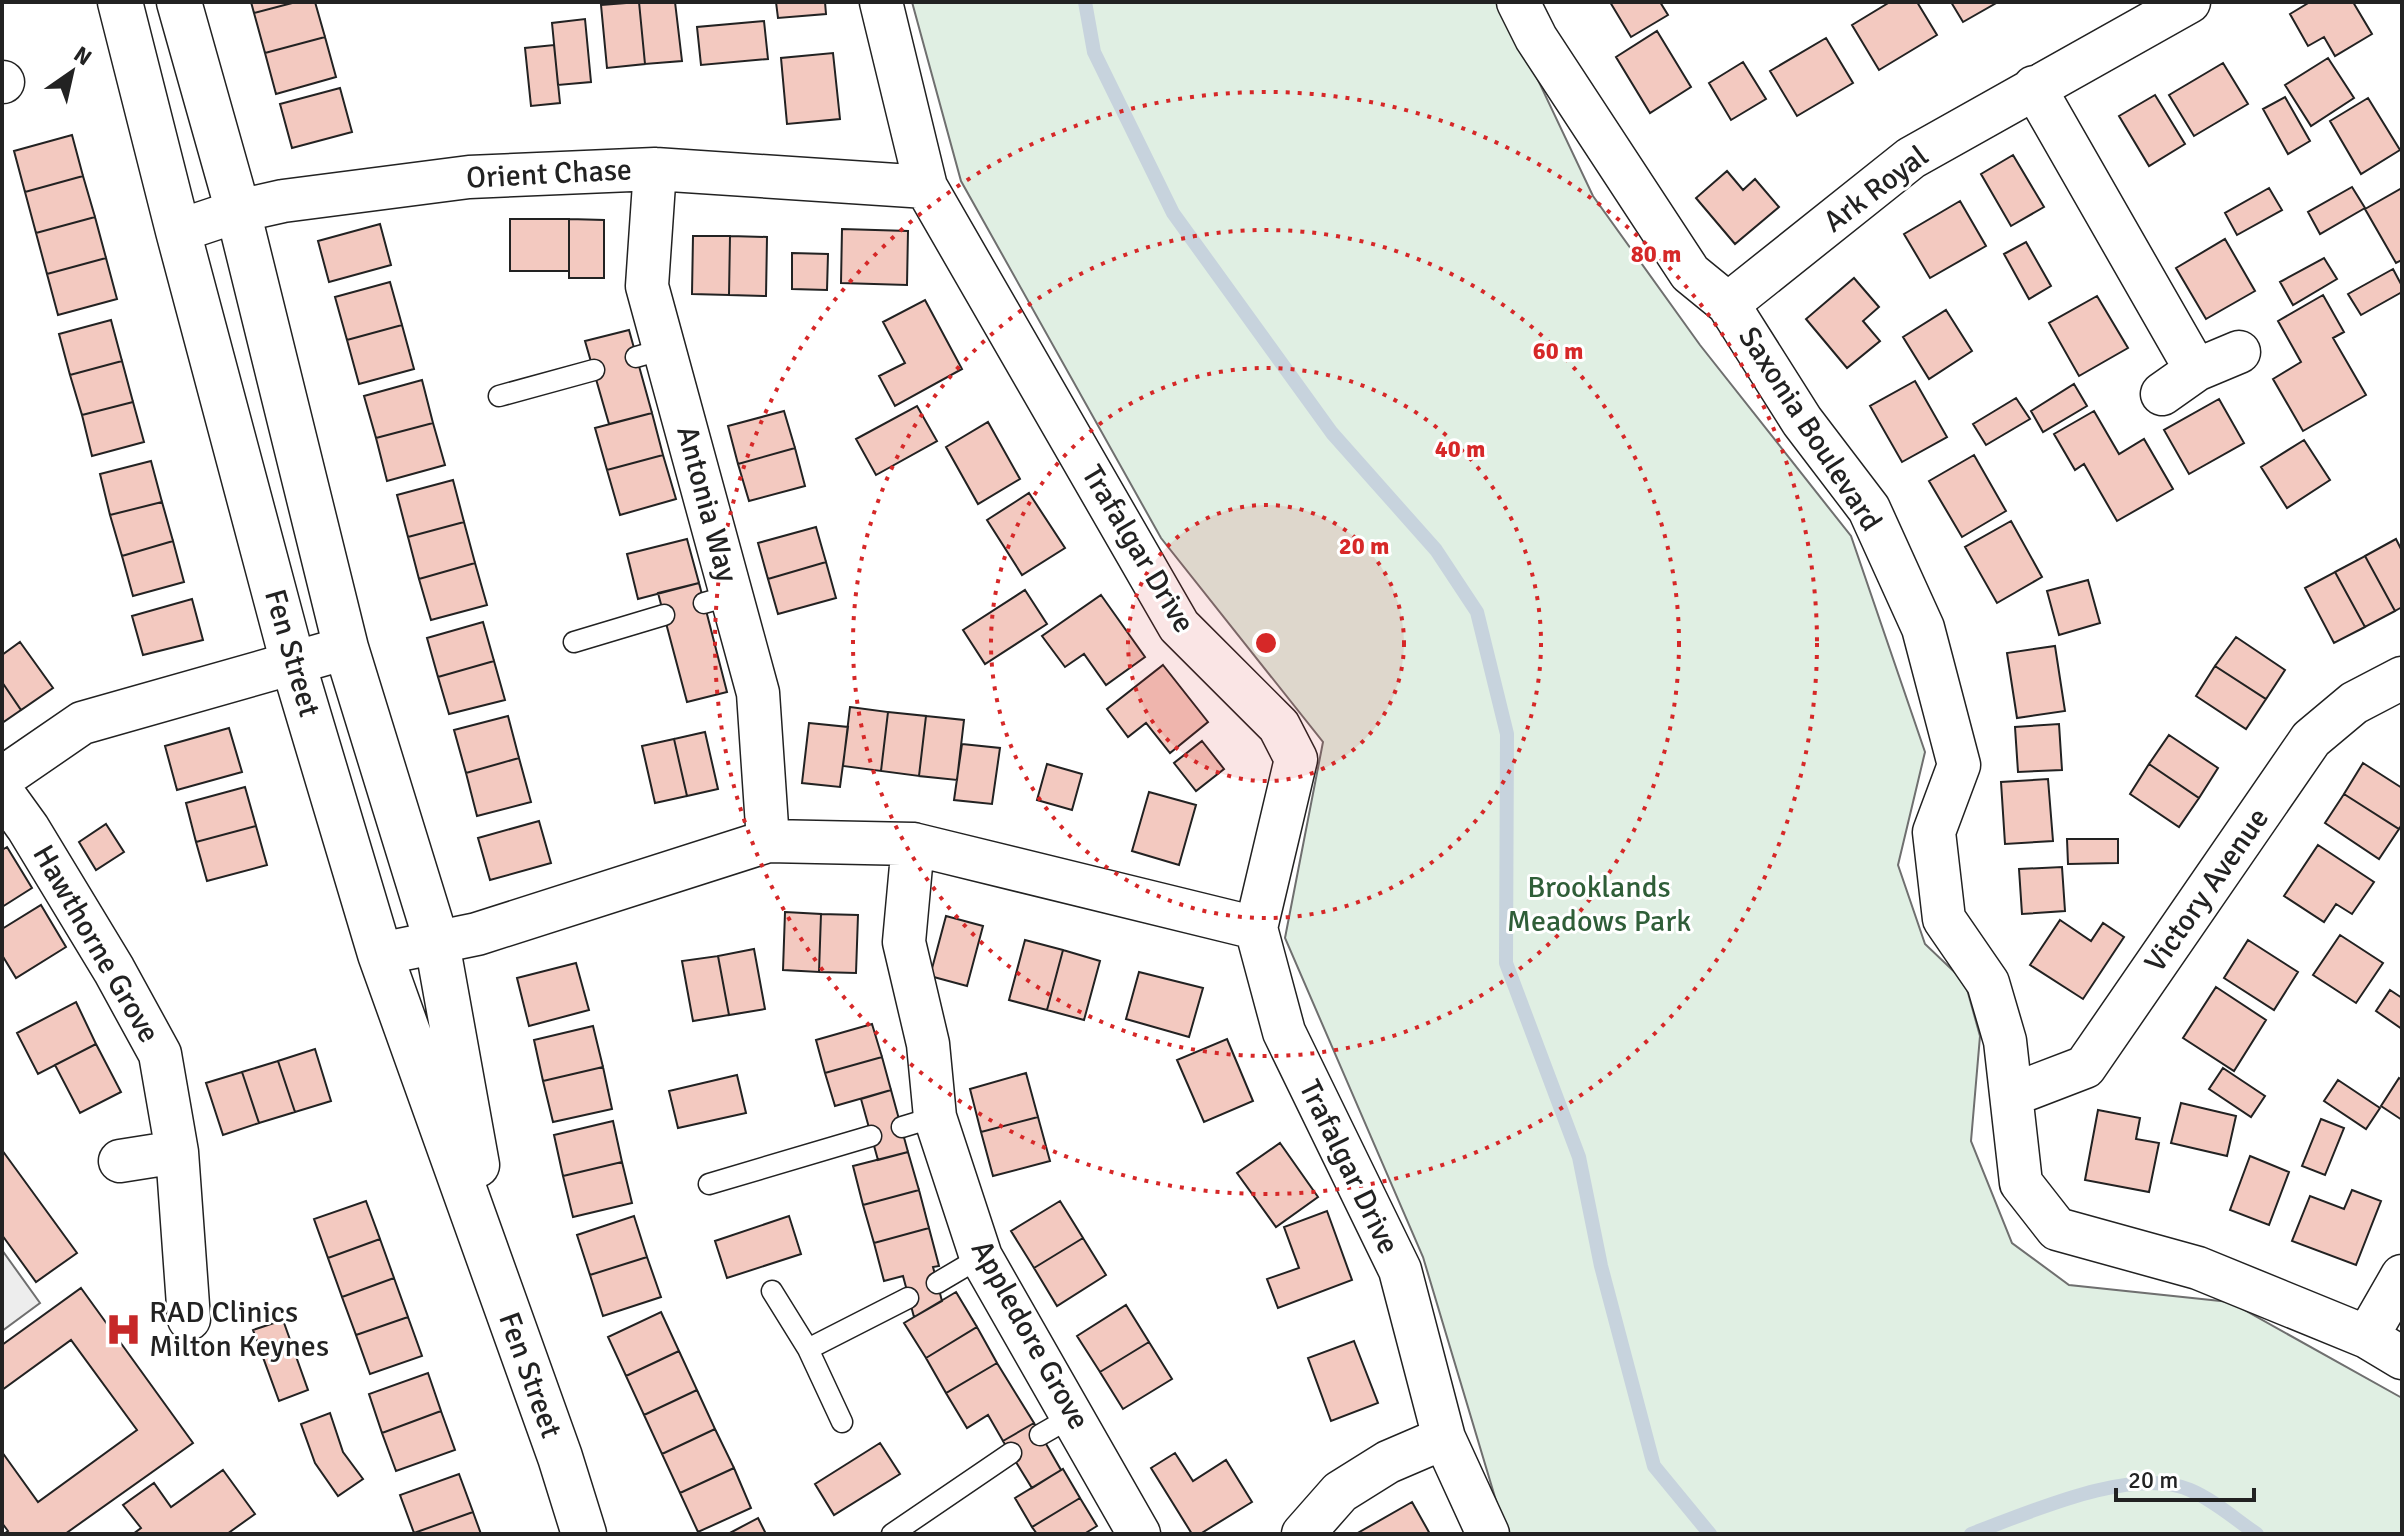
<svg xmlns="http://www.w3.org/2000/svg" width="2404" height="1536" font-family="Signika,sans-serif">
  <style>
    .green { fill: #e0efe3; stroke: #6f6f6f; stroke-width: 2 }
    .parking { fill: #ededed; stroke: #6f6f6f; stroke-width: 2 }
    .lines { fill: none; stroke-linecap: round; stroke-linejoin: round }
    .stream { stroke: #c7d3dd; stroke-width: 14 }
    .building { fill: #f3c9c0; stroke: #222; stroke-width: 2 }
    .lane-casing { stroke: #222; stroke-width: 23 }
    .street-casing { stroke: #222; stroke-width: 45 }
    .secondary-casing { stroke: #222; stroke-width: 47 }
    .lane { stroke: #fff; stroke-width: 20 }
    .street { stroke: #fff; stroke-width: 42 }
    .secondary { stroke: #fff; stroke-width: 44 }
    .ring { fill: none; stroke: #d62828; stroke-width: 4; stroke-dasharray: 4 8 }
    .labels { text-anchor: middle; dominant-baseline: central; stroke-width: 6; stroke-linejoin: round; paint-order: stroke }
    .street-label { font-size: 30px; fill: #222; stroke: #fff }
    .park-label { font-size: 30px; fill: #2f5e38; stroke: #fff }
    .poi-label { font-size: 30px; fill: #222; stroke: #fff; text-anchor: start }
    .centre { fill: #d62828; stroke: #fff; stroke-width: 4 }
    .ring-label { font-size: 24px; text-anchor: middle; font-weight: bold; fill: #d62828; stroke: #fff; stroke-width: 6; stroke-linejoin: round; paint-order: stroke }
  </style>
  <rect width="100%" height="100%" fill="#fff"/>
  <!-- green -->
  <path class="green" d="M912,2H1501L1593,196L1700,345L1851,536L1925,752L1898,865L1925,944L1965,982L1980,1036L1971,1141L2012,1243L2069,1285L2230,1302L2402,1398V1534H1506L1423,1257L1285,938L1323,742L1161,538L961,181Z"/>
  <!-- parking -->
  <path class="parking" d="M2,1250L40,1303L2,1331Z"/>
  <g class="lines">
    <!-- stream -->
    <path class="stream" d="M1085,2L1094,52L1173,213L1332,433L1436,550L1477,612L1507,734L1506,963L1579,1157L1601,1266L1654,1466L1710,1534
      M1971,1534C2028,1513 2133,1465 2190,1490C2214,1500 2236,1520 2257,1534"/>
  </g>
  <!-- building -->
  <path class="building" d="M251,2H296L254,13Z
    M296,2H315L325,37L265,53L254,13Z
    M639,2H675L682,61L645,64Z
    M639,2L645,64L607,68L601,5Z
    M776,2H825L826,14L778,18Z
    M1610,2H1660L1668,15L1631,37Z
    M1890,2H1917L1937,35L1879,70L1852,25Z
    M1951,2H1998L1963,22Z
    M2310,2H2353L2372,34L2335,56L2324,37L2308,46L2290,14Z
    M585,19L591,82L558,85L552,23Z
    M764,21L768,59L701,65L697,27Z
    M1657,31L1691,87L1650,113L1616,57Z
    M325,37L336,77L276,94L265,53Z
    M1826,38L1853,83L1797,116L1770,71Z
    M554,45L560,103L531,106L525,48Z
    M833,53L840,119L787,124L781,58Z
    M2328,58L2354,98L2311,126L2285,85Z
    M1743,62L1766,99L1731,120L1709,83Z
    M2223,63L2248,104L2194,136L2169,95Z
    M340,88L352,132L292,148L280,104Z
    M2155,95L2185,144L2149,166L2119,116Z
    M2285,97L2310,141L2288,154L2263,109Z
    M2368,98L2400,150L2361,174L2330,121Z
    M72,135L83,176L25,192L14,151Z
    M2013,155L2044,207L2011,226L1981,174Z
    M1727,171L1743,190L1755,179L1779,207L1735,244L1696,198Z
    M83,176L95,217L36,233L25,192Z
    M2352,187L2365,208L2320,234L2308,212Z
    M2269,188L2282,210L2237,235L2225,213Z
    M2402,188V260L2396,263L2365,209Z
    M1960,201L1986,246L1930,278L1904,234Z
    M95,217L106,258L47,274L36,233Z
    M510,219H569V271H510Z
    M569,219L604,220V278H569Z
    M380,224L391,265L329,282L318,241Z
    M842,229L908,231L907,285L841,283Z
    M693,236H730L729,295L692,294Z
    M730,236L767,237L766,296L729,295Z
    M2225,239L2255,291L2206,319L2176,268Z
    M2026,242L2051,286L2029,299L2004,254Z
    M792,253L828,254L827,290L792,289Z
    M106,258L117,299L58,315L47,274Z
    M2324,258L2337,279L2293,305L2280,282Z
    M2393,269L2402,286V292L2361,315L2348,294Z
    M1854,278L1879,307L1863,321L1880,341L1847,368L1806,319Z
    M390,282L402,325L347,340L335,297Z
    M2323,295L2344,332L2333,338L2366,395L2303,431L2273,379L2301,362L2278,321Z
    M2097,296L2128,348L2079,376L2049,323Z
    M925,300L962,369L895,406L879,376L905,363L883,322Z
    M1946,310L1972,351L1929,379L1903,337Z
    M111,320L122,361L70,375L59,334Z
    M402,325L414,369L359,384L347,340Z
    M629,330L652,413L609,424L585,341Z
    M122,361L133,402L82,415L70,375Z
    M422,380L433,423L376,438L364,396Z
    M1915,381L1947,437L1902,462L1870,406Z
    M2074,384L2087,406L2043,432L2031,411Z
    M2016,398L2030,419L1986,445L1973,424Z
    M2219,399L2244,443L2189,474L2164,430Z
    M133,402L144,442L92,456L82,415Z
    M917,406L937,441L876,475L856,439Z
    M784,411L795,448L738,464L728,426Z
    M2094,411L2119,454L2144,439L2173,489L2117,521L2084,464L2075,470L2054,434Z
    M652,413L663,455L607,470L595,428Z
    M988,422L1020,479L978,504L946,447Z
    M433,423L445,465L387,481L376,438Z
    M2304,440L2330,480L2287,508L2261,467Z
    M795,448L805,486L749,501L738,464Z
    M663,455L676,499L620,515L607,470Z
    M1974,455L2006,511L1962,537L1929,481Z
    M151,461L162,502L110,515L100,474Z
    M453,480L464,522L408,537L397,495Z
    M1029,493L1065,548L1022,575L987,520Z
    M162,502L173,541L122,556L110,515Z
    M2011,521L2042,577L1997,603L1965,547Z
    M464,522L475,563L419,579L408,537Z
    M816,527L826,562L768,579L758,543Z
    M687,539L699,583L638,599L627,554Z
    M2396,539L2402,551V607L2395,611L2365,556Z
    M173,541L184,582L133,596L122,556Z
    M2365,556L2395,611L2365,627L2335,572Z
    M826,562L836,598L778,614L768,579Z
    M475,563L487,605L431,620L419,579Z
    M2335,572L2365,627L2334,643L2305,588Z
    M2088,580L2100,623L2059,635L2047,591Z
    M699,583L727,692L687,702L658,593Z
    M1025,590L1047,624L985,664L963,630Z
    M1101,595L1145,657L1106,685L1084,654L1065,667L1042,636Z
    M192,599L203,640L143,655L132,616Z
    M483,622L494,661L438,677L427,638Z
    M2236,637L2285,670L2266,699L2215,666Z
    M20,642L53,688L21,710L2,682V655Z
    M2055,646L2065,711L2017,718L2007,653Z
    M494,661L505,700L449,714L438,677Z
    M1163,665L1208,722L1170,753L1146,723L1128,737L1107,709Z
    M2215,666L2266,699L2246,729L2196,696Z
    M2,682L21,710L2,723Z
    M850,707L888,712L881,771L843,766Z
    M888,712L926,716L919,776L881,771Z
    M508,716L519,758L466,773L454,730Z
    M926,716L964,720L957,780L919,776Z
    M809,723L848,727L840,787L802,783Z
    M2059,724L2062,770L2018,772L2015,727Z
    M229,728L242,772L177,790L165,746Z
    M705,732L718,789L687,796L674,739Z
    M2169,735L2218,768L2199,798L2149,764Z
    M674,739L687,796L655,803L642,746Z
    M1202,741L1224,769L1196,791L1174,763Z
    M962,744L1000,748L992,804L954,800Z
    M519,758L531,802L477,816L466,773Z
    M2363,763L2402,788V824L2399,829L2344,794Z
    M1047,764L1082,774L1072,810L1037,800Z
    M2149,764L2199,798L2179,827L2130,794Z
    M2048,779L2053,841L2005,844L2001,782Z
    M245,787L256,826L196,842L186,803Z
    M1149,792L1196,805L1179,865L1132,851Z
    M2344,794L2399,829L2379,859L2325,823Z
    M539,821L551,863L490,880L478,838Z
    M106,824L124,852L96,870L79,842Z
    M256,826L267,865L207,881L196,842Z
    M2067,839H2118V863L2068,864Z
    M2318,845L2374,882L2352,914L2336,904L2324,922L2284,896Z
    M7,847L32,888L2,907V850Z
    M2062,867L2065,911L2022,914L2019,869Z
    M41,905L66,947L16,978L2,955V929Z
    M785,912L821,914L819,972L783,970Z
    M821,914L858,915L856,973L819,972Z
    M946,916L983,926L967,986L930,976Z
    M2060,920L2091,941L2103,923L2124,937L2083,999L2030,965Z
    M2340,935L2383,963L2356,1003L2313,975Z
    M1025,940L1063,950L1047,1010L1009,1000Z
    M2248,940L2298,972L2274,1010L2224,978Z
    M754,949L765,1009L729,1015L718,956Z
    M1063,950L1100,961L1084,1020L1047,1010Z
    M718,956L729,1015L693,1021L682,961Z
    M576,963L589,1010L529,1026L517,978Z
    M1139,972L1203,988L1189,1037L1126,1019Z
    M2216,987L2266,1020L2234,1071L2183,1038Z
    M2390,990L2402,998V1029L2376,1011Z
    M76,1002L96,1044L38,1074L17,1033Z
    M872,1024L882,1057L825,1073L816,1040Z
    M593,1026L603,1067L543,1081L534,1040Z
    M1227,1039L1253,1101L1204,1122L1177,1060Z
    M96,1044L121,1092L80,1113L55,1065Z
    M315,1049L331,1101L295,1112L278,1061Z
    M882,1057L891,1090L835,1106L825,1073Z
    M278,1061L295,1112L259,1123L242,1072Z
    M603,1067L612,1109L553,1122L543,1081Z
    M2223,1068L2265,1096L2251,1117L2209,1089Z
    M242,1072L259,1123L223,1135L206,1083Z
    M1026,1073L1038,1117L981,1132L970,1089Z
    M737,1075L746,1113L678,1128L669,1091Z
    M2399,1078L2402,1080V1120L2381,1106Z
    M2338,1080L2380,1108L2366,1129L2324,1101Z
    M891,1090L908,1152L878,1160L861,1099Z
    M2181,1103L2236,1116L2227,1156L2171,1143Z
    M2098,1110L2140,1118L2136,1139L2159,1143L2149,1192L2085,1180Z
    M1038,1117L1050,1161L993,1176L981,1132Z
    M2321,1119L2344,1128L2325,1175L2302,1166Z
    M613,1121L622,1162L563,1176L554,1135Z
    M1280,1143L1318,1197L1276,1227L1237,1173Z
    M2,1150L77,1253L36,1282L2,1235Z
    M908,1152L919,1190L863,1205L853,1166Z
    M2250,1156L2289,1172L2269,1225L2230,1210Z
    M622,1162L632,1203L573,1217L563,1176Z
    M919,1190L929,1228L874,1243L863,1205Z
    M2352,1190L2381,1201L2356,1265L2292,1241L2310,1196L2344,1209Z
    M366,1201L380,1239L328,1258L314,1219Z
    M1060,1201L1083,1238L1034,1268L1011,1231Z
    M1327,1211L1352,1280L1278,1308L1267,1279L1299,1268L1284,1227Z
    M634,1216L647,1257L590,1275L577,1235Z
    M789,1216L801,1254L727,1278L715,1241Z
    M929,1228L939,1266L933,1267L942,1301L914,1317L903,1276L884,1281L874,1243Z
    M1083,1238L1106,1275L1057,1306L1034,1268Z
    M380,1239L394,1278L342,1297L328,1258Z
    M647,1257L661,1297L603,1316L590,1275Z
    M394,1278L408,1317L356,1335L342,1297Z
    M81,1288L193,1443L65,1534H4L8,1531L2,1523V1452L38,1502L137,1430L71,1340L2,1390V1345Z
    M956,1292L977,1327L926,1358L904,1323Z
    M1126,1305L1149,1342L1100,1372L1077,1336Z
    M661,1312L679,1351L626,1376L608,1337Z
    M408,1317L422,1356L370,1374L356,1335Z
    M283,1320L308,1390L279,1401L253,1330Z
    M977,1327L997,1363L946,1393L926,1358Z
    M1354,1341L1378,1403L1331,1421L1308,1358Z
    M1149,1342L1172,1379L1123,1409L1100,1372Z
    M679,1351L697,1390L644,1415L626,1376Z
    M997,1363L1034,1423L1003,1441L988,1415L967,1428L946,1393Z
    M428,1373L441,1411L382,1433L369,1394Z
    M697,1390L715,1429L662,1454L644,1415Z
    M441,1411L455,1450L396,1471L382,1433Z
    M330,1413L343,1452L363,1479L338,1496L315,1463L301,1424Z
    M1034,1423L1061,1470L1032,1488L1003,1441Z
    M715,1429L734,1468L680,1493L662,1454Z
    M880,1443L900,1474L834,1515L815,1484Z
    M1175,1453L1193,1481L1226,1460L1252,1502L1200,1534H1192L1151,1468Z
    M734,1468L751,1508L698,1532L680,1493Z
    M1063,1469L1080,1498L1032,1527L1015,1498Z
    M223,1470L255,1514L227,1534H133L141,1528L123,1505L154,1483L171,1507Z
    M459,1474L473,1512L414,1533L400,1495Z
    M1080,1498L1097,1526L1084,1534H1037L1032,1527Z
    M1412,1502L1430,1534H1356Z
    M473,1512L481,1534H414V1533Z
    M758,1518L766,1534H728Z"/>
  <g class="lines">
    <defs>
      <path id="lane" d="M636,357L664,349
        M499,396L594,370
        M704,603L732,595
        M574,642L664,615
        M902,1127L935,1117
        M709,1184L871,1136
        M937,1283L981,1257
        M772,1291L808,1349L842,1422
        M808,1349L908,1298
        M1040,1435L1073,1416
        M892,1534L1011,1453"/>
      <path id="street" d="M881,2L926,187L1179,626L1279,726L1296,759L1256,928L1284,1032L1400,1270L1444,1438L1488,1534
        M1518,2L1536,38L1690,273L1728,304L1802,421L1869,509L1923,628L1959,765L1934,832L1944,919L1988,983L2005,1041L2021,1183L2057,1229L2198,1268L2367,1337L2402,1358
        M2,82H3
        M2034,87L2196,370
        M655,169L647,286L758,693L768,841
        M178,231L238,211L283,201L469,177L655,169L926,187
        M1728,304L1911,158L2189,2
        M2162,394L2196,370L2239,352
        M2,778L82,723L346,648
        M2,792L28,828L114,970L160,1054L177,1152L189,1319
        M913,844L904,942L928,1044L935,1117L981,1257L1139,1534
        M380,954L477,934L768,841L913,844L1256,928
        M2012,1095L2085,1067L2311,739L2354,703L2402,678
        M120,1161L177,1152
        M2367,1337L2402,1276
        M1303,1534L1340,1492L1388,1462L1444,1438"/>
      <path id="secondary" d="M120,2L178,231L293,663L380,954L560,1457L584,1534
        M179,2L238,211L346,648L437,943L477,1165"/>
    </defs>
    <!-- lane casing -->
    <use href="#lane" class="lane-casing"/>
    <!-- street casing -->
    <use href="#street" class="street-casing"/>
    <!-- secondary casing -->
    <use href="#secondary" class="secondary-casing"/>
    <!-- lane -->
    <use href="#lane" class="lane"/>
    <!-- street -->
    <use href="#street" class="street"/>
    <!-- secondary -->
    <use href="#secondary" class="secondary"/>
  </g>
  <!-- distance rings -->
  <circle cx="1266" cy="643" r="138" fill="#d62828" fill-opacity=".12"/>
  <g class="ring">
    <circle cx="1266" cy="643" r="138"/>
    <circle cx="1266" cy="643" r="275"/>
    <circle cx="1266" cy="643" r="413"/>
    <circle cx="1266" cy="643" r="551"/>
  </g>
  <!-- icons -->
  <defs>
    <symbol id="hospital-bare" viewBox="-9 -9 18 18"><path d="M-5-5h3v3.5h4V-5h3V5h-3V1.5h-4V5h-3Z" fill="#c62828" stroke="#fff" stroke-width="2.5" paint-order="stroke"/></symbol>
  </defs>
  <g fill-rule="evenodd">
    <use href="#hospital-bare" x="98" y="1304" width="51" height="51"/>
  </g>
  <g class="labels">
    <!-- street labels -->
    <g class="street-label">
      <text transform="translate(549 174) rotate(-3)">Orient Chase</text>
      <text transform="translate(1876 189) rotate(-37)">Ark Royal</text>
      <text transform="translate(1810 429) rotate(57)">Saxonia Boulevard</text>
      <text transform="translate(707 504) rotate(75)">Antonia Way</text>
      <text transform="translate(1138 549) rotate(59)">Trafalgar Drive</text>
      <text transform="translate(292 653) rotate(74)">Fen Street</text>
      <text transform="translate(2207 890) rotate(-55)">Victory Avenue</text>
      <text transform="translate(96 944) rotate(60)">Hawthorne Grove</text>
      <text transform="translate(1349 1167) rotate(64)">Trafalgar Drive</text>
      <text transform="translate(1030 1335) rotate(61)">Appledore Grove</text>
      <text transform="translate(530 1375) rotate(70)">Fen Street</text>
    </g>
    <!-- park labels -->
    <g class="park-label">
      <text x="1599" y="887">Brooklands<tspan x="1599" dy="34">Meadows Park</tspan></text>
    </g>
    <!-- poi labels -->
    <g class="poi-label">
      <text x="149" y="1312">RAD Clinics<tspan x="149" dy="34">Milton Keynes</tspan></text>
    </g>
  </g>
  <circle cx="1266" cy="643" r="12" class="centre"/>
  <g class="ring-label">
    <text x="1656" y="262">80 m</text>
    <text x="1558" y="359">60 m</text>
    <text x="1460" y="457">40 m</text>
    <text x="1364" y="554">20 m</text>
  </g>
  <!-- border -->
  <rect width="2404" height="1536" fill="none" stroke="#222222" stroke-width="8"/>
  <!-- north arrow -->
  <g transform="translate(72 72) rotate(34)" stroke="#ffffff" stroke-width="6" paint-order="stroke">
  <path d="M0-6L14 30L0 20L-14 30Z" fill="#222222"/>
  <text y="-12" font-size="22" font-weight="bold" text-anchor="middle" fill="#222222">N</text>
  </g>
  <!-- scale -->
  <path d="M2116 1488v12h138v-12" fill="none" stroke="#222222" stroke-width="4"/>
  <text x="2128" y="1488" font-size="24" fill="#222222" stroke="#ffffff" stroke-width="6" paint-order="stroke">20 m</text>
</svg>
